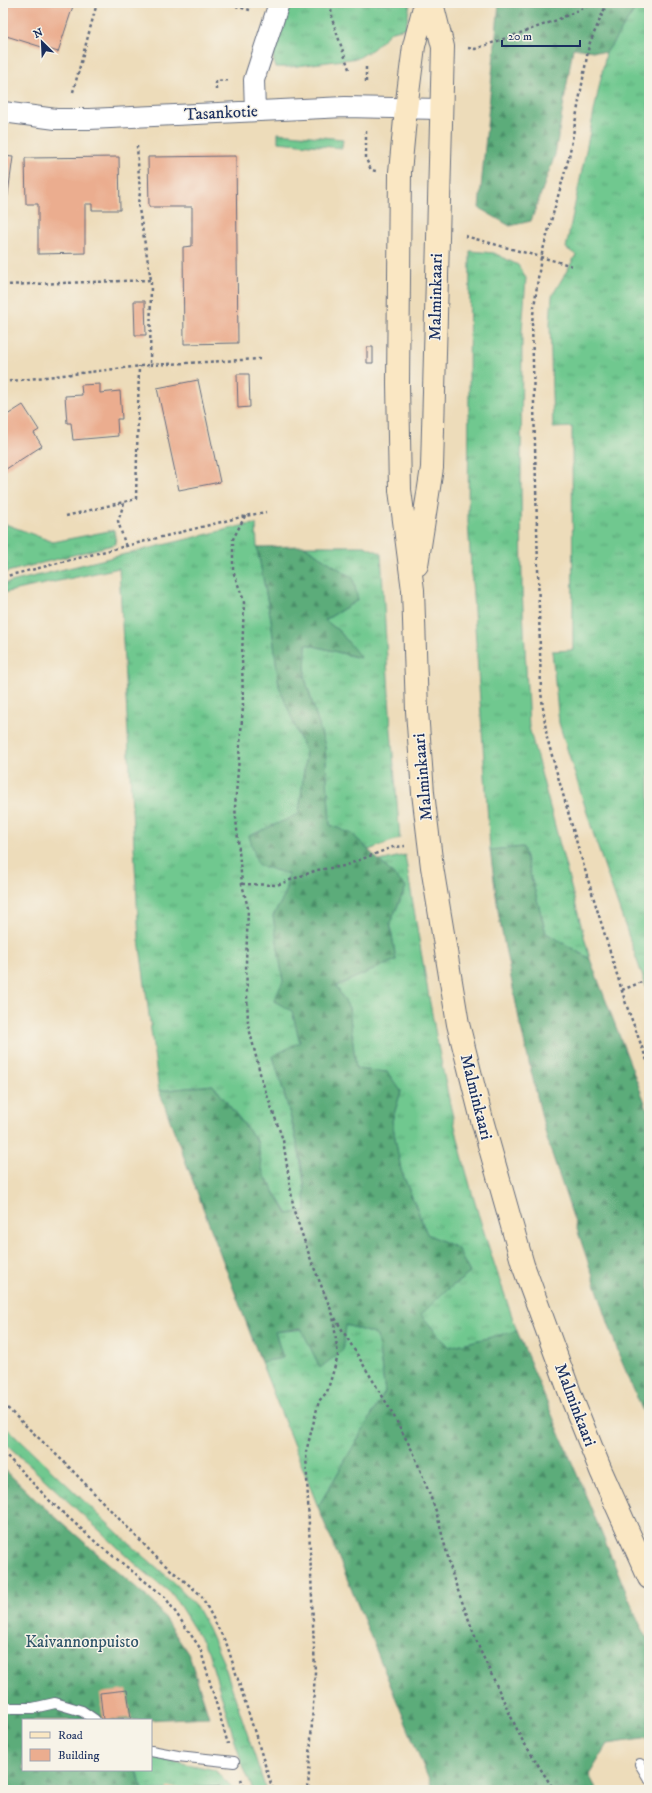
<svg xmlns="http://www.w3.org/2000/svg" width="652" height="1793" font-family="'IM FELL DW Pica',serif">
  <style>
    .grass { fill: url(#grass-tufts); stroke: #457c76 }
    .forest { fill: url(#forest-firs); stroke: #3b6e6c }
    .building { fill: #ebad8f }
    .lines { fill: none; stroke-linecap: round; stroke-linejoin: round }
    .service-casing { stroke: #646c7e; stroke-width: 12 }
    .minor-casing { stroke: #646c7e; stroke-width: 22 }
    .secondary-casing { stroke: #646c7e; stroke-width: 24 }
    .path { stroke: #646c7e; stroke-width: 2.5; stroke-dasharray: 3 3; stroke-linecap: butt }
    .service { stroke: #fff; stroke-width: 10 }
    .minor { stroke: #fff; stroke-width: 20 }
    .secondary { stroke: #fae7c3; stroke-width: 22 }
    .labels { text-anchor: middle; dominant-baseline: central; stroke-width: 3; stroke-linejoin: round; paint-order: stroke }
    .street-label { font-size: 17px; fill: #1b2f5e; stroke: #f7f3e8 }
    .park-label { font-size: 17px; fill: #30556a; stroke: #f7f3e8 }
  </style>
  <defs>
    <pattern id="grass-tufts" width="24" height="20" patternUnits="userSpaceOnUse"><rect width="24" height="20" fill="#6fc88f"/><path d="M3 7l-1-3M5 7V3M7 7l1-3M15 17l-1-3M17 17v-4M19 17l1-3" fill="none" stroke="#5aa378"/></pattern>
    <pattern id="forest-firs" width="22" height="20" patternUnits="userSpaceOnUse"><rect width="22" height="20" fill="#5bac7a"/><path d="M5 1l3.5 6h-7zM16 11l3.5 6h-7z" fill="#4a8c67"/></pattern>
  </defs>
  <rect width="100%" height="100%" fill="#f7f3e8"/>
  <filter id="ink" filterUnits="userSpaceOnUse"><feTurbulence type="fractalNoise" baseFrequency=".025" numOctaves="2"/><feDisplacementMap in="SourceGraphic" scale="8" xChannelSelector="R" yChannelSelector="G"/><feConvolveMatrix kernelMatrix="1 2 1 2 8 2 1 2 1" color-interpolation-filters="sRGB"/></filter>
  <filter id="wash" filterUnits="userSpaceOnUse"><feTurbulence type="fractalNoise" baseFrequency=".012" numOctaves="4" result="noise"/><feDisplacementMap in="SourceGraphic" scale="16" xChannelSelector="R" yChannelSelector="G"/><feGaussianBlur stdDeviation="0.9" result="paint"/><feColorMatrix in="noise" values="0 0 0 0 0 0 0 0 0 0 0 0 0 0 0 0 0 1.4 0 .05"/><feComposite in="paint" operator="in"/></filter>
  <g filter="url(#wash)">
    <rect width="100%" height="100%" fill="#eddcba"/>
    <!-- grass -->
    <path class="grass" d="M289,3H410L406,28L392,31L373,49L358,58L290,67H276C267,51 283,20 289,3Z
      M639,3H649V995L596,842L559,723L552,651L573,650L572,427L553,428L550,323L552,296L576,255L566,248L606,53Z
      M278,133L343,139L342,148L278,142Z
      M470,251L494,253L518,265L526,278L522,331L521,487L522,589L529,727L590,959L546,933L523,847L490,850L468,522Z
      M3,523L53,542L114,530L116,544L3,573Z
      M256,524L257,547L271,619L279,686L306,754L299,814L258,865L288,873L285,895L273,916L284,981L274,1001L292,1010L300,1043L273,1056C288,1107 304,1157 306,1211L288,1214L263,1173L257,1141L213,1085L159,1091L139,939L119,568L3,593V584L245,525Z
      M304,546H364L381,553L391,730L400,838L369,850L352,834L330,825L325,746L305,678L306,644L360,658L340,632L325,620L358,600L352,578Z
      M405,855C421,951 436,1048 459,1143C474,1207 496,1269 517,1331L449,1347L421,1315L443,1293L470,1273L457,1248L427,1234L401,1170L392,1121L401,1091L387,1072L356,1069L349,1008L336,986L396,960L390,923L406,887L380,861Z
      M346,1325L377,1335L385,1392L318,1507L261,1362L283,1358L275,1332Z
      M3,1424L122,1537L171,1580L196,1606L208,1628L224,1664L266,1790H253L241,1761L208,1651L173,1595L140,1568L3,1441Z
      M151,1756L215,1770L235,1790H142L137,1770H151Z"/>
    <!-- forest -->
    <path class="forest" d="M499,3H639L606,53L573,48L555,155L531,221L510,226L479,208Z
      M304,546L353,578L358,600L325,620L340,632L361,658L306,644L305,678L325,746L330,825L352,834L406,887L390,923L396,960L336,986L349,1008L356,1069L387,1072L401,1091L392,1121L401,1170L427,1234L457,1248L470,1273L443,1293L421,1315L449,1347L517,1331L637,1618L649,1642V1738L608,1744L589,1775L597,1790H433L318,1507L385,1392L377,1335L346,1325L343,1350L320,1368L301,1328L275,1332L283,1358L261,1362L159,1091L213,1085L257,1141L263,1173L287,1214L306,1211C305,1158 288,1106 273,1056L300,1042L292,1011L274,1001L283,981L273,916L285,895L288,874L258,865L249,836L299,814L306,754L279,686L271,619L257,547Z
      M523,847L546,933L590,959L649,1113V1426L619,1355L547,1139L520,1024L499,917L490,850Z
      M3,1468L36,1500L155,1604L189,1655L209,1717L147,1720H23V1770H137L142,1790H3Z"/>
    <g id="blocks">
      <!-- building -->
      <path class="building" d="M3,3H74L58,52L3,35Z
        M3,156L13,157L4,223H3Z
        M236,156L238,343L184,344L183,247L192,246V207H149L148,157Z
        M119,157L120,210H92V204H85V253L38,254V204H26L25,158Z
        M134,301H145L146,335H135Z
        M367,347H373V363H367Z
        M237,374H249L250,407L238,408Z
        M198,380L220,482L179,490L157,388Z
        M100,384V393L120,391L122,419H117L118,436L73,440L71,423H67L65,396L82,395L81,385Z
        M23,405L39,430L34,433L42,446L3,471V415L4,417Z
        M127,1690L131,1718L103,1720L100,1693Z
        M220,1787V1790H167V1788Z"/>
    </g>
  </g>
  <g filter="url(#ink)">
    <use href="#blocks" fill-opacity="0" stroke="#646c7e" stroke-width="1"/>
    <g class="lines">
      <defs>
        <path id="service" d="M3,1708H33L55,1703L82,1711L95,1720
          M151,1751L178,1756L234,1762
          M640,1764L649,1779"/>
        <path id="minor" d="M255,111L254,80L279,3
          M3,112L56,119H89L345,107L440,109"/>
        <path id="secondary" d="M425,3L414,46L406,109L400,172L398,384L400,490L413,590L417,711L423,793L432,867L458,1024L482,1120L523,1265L574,1404L601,1471L649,1578
          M417,565L432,468L443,47L432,3"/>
      </defs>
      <!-- service casing -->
      <use href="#service" class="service-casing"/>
      <!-- minor casing -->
      <use href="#minor" class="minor-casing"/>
      <!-- secondary casing -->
      <use href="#secondary" class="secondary-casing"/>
      <!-- path -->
      <path class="path" d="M224,3L250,10
        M330,3L333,22L349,69
        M607,3L589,45L569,157L541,257L532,322L541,692L547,738L578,847L626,1004L649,1066
        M468,48L475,49L557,20L594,3
        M366,67V84
        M216,90V81L230,80
        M73,92L97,3
        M366,131V159L371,170L376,171
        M465,236L573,266
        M3,285L151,280
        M150,365L260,359
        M3,382L150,365L151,280L138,203L140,193L137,146
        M124,503L118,521L126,547
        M66,516L136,499L139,366
        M245,516L233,539V571L244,601L242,657L243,707L235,807L242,884L248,908L246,963L248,1024L262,1081L283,1140L294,1211L311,1260L333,1315L338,1356L327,1392L319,1401L306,1452L315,1672L308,1790
        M3,577L245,516L266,512
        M242,884L277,885L317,870L344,866L393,847L405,846
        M622,990L649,979
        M335,1318L389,1407L414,1454L436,1511L453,1577L480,1650L521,1738L554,1790
        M3,1404L66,1464L159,1560L201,1595L227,1645L273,1790
        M3,1452L50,1501L99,1545L165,1597L200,1648L228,1744
        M241,1779L245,1790"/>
      <!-- service -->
      <use href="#service" class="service"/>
      <!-- minor -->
      <use href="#minor" class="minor"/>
      <!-- secondary -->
      <use href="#secondary" class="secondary"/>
    </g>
  </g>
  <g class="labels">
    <!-- street labels -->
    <g class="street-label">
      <text transform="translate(221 113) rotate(-3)">Tasankotie</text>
      <text transform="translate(436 297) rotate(-89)">Malminkaari</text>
      <text transform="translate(423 777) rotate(-95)">Malminkaari</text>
      <text transform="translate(476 1097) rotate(76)">Malminkaari</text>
      <text transform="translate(575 1405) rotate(69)">Malminkaari</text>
    </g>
    <!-- park labels -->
    <g class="park-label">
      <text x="82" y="1642">Kaivannonpuisto</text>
    </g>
  </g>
  <!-- margin -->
  <rect width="652" height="1793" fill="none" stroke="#f7f3e8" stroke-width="16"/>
  <!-- legend -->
  <rect x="22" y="1719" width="130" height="52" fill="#f7f3e8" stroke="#9fa5b1"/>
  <rect x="30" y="1732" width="20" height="6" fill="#fae7c3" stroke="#9fa5b1"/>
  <text x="58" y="1739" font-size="12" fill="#1b2f5e">Road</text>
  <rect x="30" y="1749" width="20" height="12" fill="#ebad8f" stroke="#9fa5b1"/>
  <text x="58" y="1759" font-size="12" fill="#1b2f5e">Building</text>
  <!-- north arrow -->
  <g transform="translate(42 42) rotate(336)" stroke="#f7f3e8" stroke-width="3" paint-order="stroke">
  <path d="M0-3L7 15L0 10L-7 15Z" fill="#1b2f5e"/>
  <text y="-6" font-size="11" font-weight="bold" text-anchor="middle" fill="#1b2f5e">N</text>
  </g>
  <!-- scale -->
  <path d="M502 40v6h78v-6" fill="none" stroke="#1b2f5e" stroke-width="2"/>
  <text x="508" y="40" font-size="12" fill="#1b2f5e" stroke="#f7f3e8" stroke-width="3" paint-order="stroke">20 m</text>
</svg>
